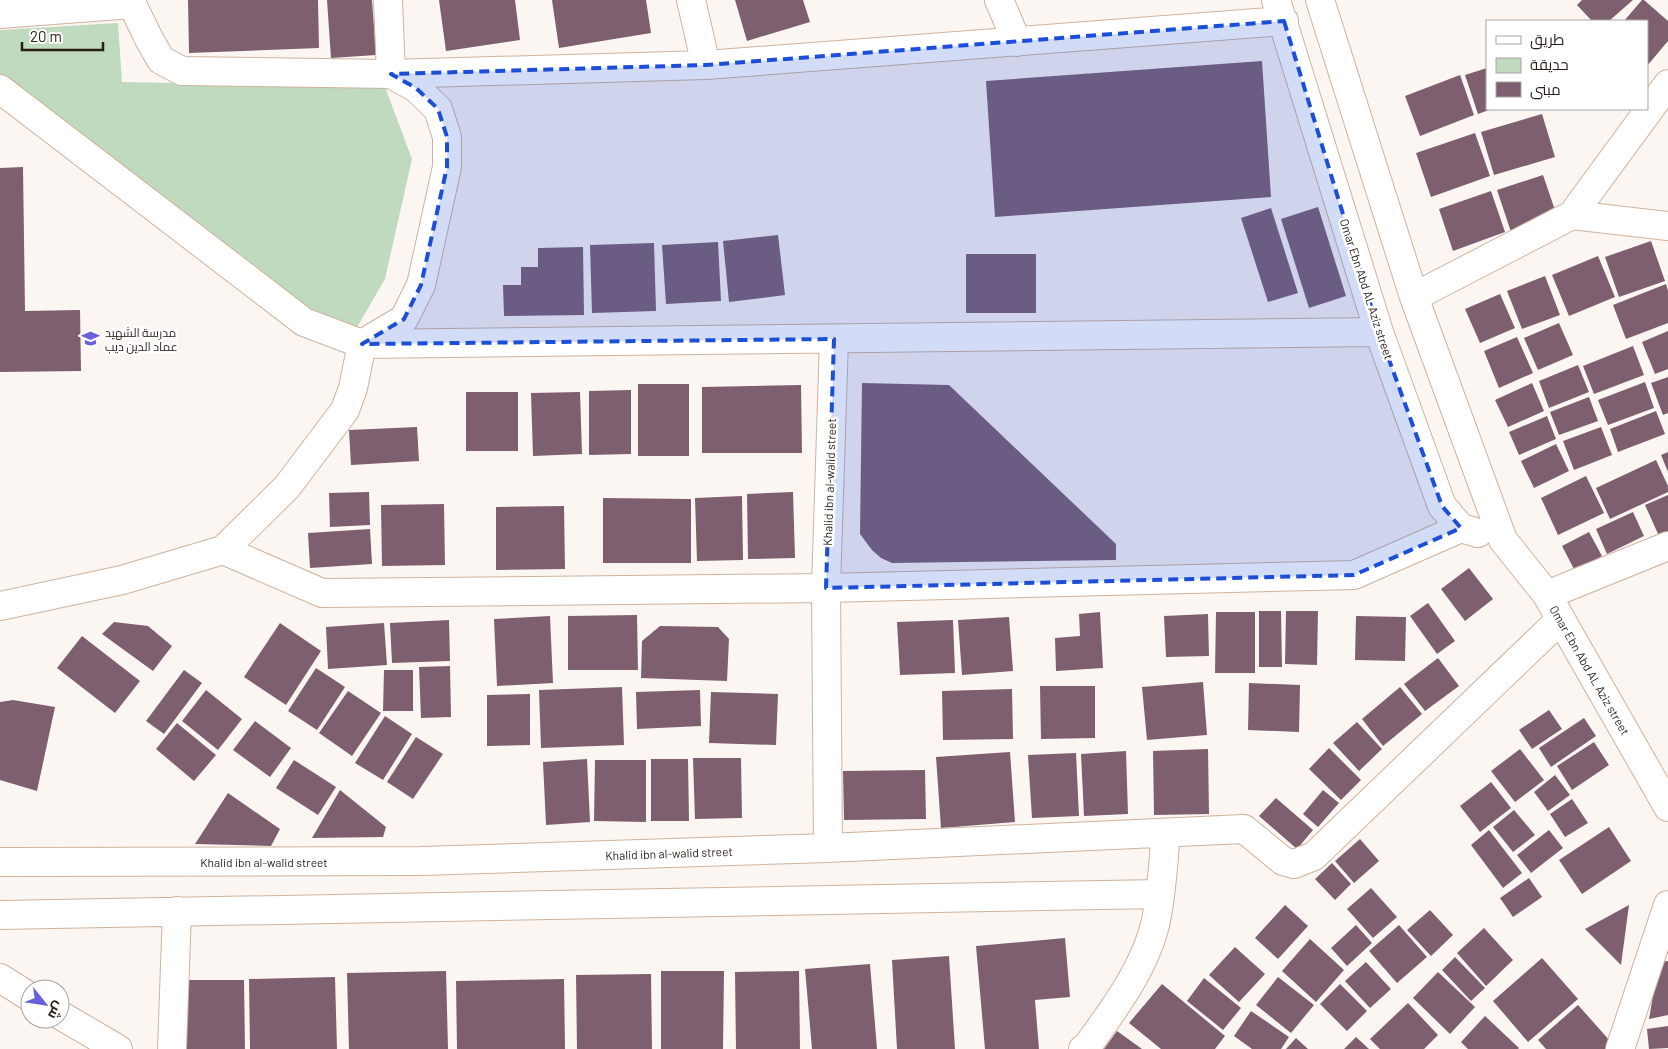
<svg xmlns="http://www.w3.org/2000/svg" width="1668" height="1049" font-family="Barlow,Cairo,sans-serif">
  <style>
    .green { fill: #c0dac0 }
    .building { fill: #7d5f6f }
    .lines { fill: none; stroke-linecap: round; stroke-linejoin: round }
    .minor-casing { stroke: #ceb39d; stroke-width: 30 }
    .minor { stroke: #fff; stroke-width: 28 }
    .marked { fill: #1d4ed8; fill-opacity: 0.2; stroke: #1d4ed8; stroke-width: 4; stroke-dasharray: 10 6; stroke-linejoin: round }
    .labels { text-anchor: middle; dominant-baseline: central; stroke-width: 5; stroke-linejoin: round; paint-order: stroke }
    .street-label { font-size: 12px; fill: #281e16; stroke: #fff }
    .poi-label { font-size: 12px; fill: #281e16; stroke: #fff; text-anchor: start }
  </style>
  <rect width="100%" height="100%" fill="#fcf6f2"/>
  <!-- green -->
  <path class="green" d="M118,23L122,82L385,87L412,159L385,279L356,329L311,321L0,77V30Z"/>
  <!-- building -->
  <path class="building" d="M188,0H318L319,48L189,53Z
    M327,0H372L376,55L331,58Z
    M439,0H515L520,40L446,51Z
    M552,0H646L651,33L559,48Z
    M735,0H803L810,22L747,41Z
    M1582,0H1633L1609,21H1592L1577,5Z
    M1642,0H1644L1668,21V41L1647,66V21H1624Z
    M1262,61L1271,197L995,217L986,81Z
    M1487,68V109H1492L1478,114L1465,75Z
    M1460,75L1474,115L1420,136L1405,96Z
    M1542,114L1555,157L1494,175L1481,132Z
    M1475,133L1490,176L1431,197L1416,153Z
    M23,167L25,311L80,310L81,371L0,372V168Z
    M1543,175L1557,216L1511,232L1497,190Z
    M1491,191L1505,232L1453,251L1439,209Z
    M1318,207L1346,296L1309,308L1281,219Z
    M1271,208L1298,293L1268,302L1241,218Z
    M778,235L785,295L729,302L723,241Z
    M1651,241L1665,281L1619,297L1605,257Z
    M718,242L721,301L666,304L662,245Z
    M654,243L656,311L592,313L590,245Z
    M583,247L584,315L504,316L503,285H521V267H538V248Z
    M966,254H1036V313H966Z
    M1598,256L1615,297L1569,316L1552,275Z
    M1545,276L1560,315L1522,329L1507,291Z
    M1666,284L1668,291V323L1626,339L1613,305Z
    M1500,294L1515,328L1480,343L1465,309Z
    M1559,323L1573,355L1538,370L1524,338Z
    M1668,331V369L1655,374L1642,342Z
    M1517,337L1533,373L1499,388L1484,351Z
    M1633,346L1644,375L1594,394L1583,366Z
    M1578,365L1589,392L1549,408L1539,381Z
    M1668,377V413L1663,415L1651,383Z
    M1645,382L1654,408L1608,425L1598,400Z
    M862,383L949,385L1116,544V560L892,563L881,558L872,550L860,534Z
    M1532,383L1544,411L1508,427L1495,400Z
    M638,384H689V456H638Z
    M801,385L802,453H702V387Z
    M631,390V454L589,455V391Z
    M466,392H518V451H466Z
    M580,392L582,454L533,456L531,393Z
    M1589,397L1598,421L1559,435L1550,412Z
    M1656,411L1665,434L1618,452L1610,429Z
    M1547,416L1556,439L1519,455L1509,432Z
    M417,427L419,461L351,465L349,430Z
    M1601,427L1612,455L1574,470L1563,441Z
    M1556,444L1569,471L1534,488L1521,461Z
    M1668,452V472L1661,455Z
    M1656,460L1668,486V492L1610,519L1596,488Z
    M1586,476L1604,513L1558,535L1541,498Z
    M369,492L370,525L330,527L329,493Z
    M793,492L795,558L748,559L747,494Z
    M1668,495V532L1659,536L1645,505Z
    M742,496L743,560L697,561L695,498Z
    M603,498L691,499V563H603Z
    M444,504L445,565L382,566L381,505Z
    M564,506L565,569L496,570V507Z
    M1633,512L1644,536L1607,554L1596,529Z
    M370,529L372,564L310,568L308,533Z
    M1589,532L1602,556L1575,571L1562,546Z
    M1469,568L1493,599L1465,621L1441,589Z
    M1428,603L1455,641L1437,654L1410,616Z
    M1259,611H1281L1282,667H1259Z
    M1286,611H1318L1317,665L1285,664Z
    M1100,612L1103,668L1056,671L1055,638L1080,636L1079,614Z
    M1216,612H1255V673H1215Z
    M1208,614L1209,656L1166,657L1164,616Z
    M637,615L638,670H568V616Z
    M550,616L553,683L497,686L494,619Z
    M1356,616L1406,617L1405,661L1355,660Z
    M1009,617L1013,671L962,675L958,620Z
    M449,620L450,661L392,663L390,623Z
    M953,620L955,673L900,675L897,622Z
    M114,622L148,626L172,646L153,671L102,634Z
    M280,623L321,651L286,705L244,677Z
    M384,623L387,665L328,669L326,627Z
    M660,626L718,627L729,639L727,681L641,678L642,641Z
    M82,636L140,681L115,713L57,668Z
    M1438,658L1459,686L1425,711L1404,684Z
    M450,666L451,717L421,718L419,667Z
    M316,668L345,687L317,730L288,711Z
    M184,670L202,683L164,734L146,721Z
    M384,670H413V711H383Z
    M1203,682L1207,735L1147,740L1142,687Z
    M1249,683L1300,685L1299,732L1248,730Z
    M1040,686H1095V738L1041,739Z
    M622,687L624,745L541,748L539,690Z
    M1400,687L1422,714L1383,746L1362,719Z
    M1012,689L1013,739L943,740L942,691Z
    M206,690L242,719L218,750L182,721Z
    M700,690L701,726L637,729L636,692Z
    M348,691L381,713L352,756L319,733Z
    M711,692L778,694L776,745L709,743Z
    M530,694V745L487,746V695Z
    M13,700L55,707L37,791L0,780V702Z
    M1549,710L1562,729L1532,749L1519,730Z
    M385,716L412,734L383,780L355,763Z
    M1584,718L1596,736L1551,767L1539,748Z
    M255,721L291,748L270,777L233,750Z
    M1357,722L1382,749L1359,771L1333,743Z
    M177,723L216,755L194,781L156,749Z
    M416,737L443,754L413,799L387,782Z
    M1594,742L1609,765L1572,790L1557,766Z
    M1329,748L1361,780L1341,800L1309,769Z
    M1208,749L1209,814L1154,815L1153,751Z
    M1520,749L1544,780L1515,802L1491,771Z
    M1126,751L1128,814L1084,816L1081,754Z
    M1010,752L1015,822L941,828L936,757Z
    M1076,753L1079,816L1032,818L1028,755Z
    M693,758H741L742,818L695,819Z
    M587,759L590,822L546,825L543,762Z
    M651,759H688L689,821H651Z
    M294,760L336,787L318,815L276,788Z
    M595,760H646V822L594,821Z
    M925,770L926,819L844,820L843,771Z
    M1555,775L1570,795L1548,811L1534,792Z
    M1491,782L1511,808L1480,832L1460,806Z
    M340,790L386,827L383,837L312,838Z
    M1323,790L1339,803L1318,827L1303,814Z
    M228,793L280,829L271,846L195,844Z
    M1276,798L1313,830L1297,849L1259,816Z
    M1572,799L1588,823L1565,837L1550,814Z
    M1514,810L1535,835L1513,852L1493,827Z
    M1609,827L1631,861L1582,894L1559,860Z
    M1489,830L1522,873L1503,888L1471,845Z
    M1549,830L1563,848L1531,873L1517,855Z
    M1360,839L1379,861L1354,883L1335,861Z
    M1332,863L1351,884L1335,900L1315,879Z
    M1529,878L1542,897L1513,917L1500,898Z
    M1371,888L1397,917L1373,938L1347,909Z
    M1285,905L1308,926L1278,959L1255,938Z
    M1629,905L1621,965L1585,929Z
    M1430,910L1453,935L1431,956L1407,930Z
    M1356,925L1372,943L1347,966L1331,948Z
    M1399,925L1427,957L1397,983L1369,951Z
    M1484,928L1513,960L1486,986L1457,953Z
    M1065,938L1070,997L1035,1000L1039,1049H985L976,946Z
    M1310,939L1344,970L1316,1002L1282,971Z
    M1235,947L1265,974L1239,1002L1209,975Z
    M949,956L955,1049H897L892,960Z
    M1455,957L1485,988L1471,1001L1442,970Z
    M1542,958L1578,999L1528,1042L1493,1001Z
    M1668,961V1015L1649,1019L1659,962Z
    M1366,962L1391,989L1370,1008L1345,981Z
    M870,964L877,1049H812L805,969Z
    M446,971L448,1049H349L347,973Z
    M661,971H724L723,1049H661Z
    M799,971L800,1049H736L735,972Z
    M1438,972L1475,1007L1450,1034L1413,998Z
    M651,974L652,1049H577L576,975Z
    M335,977L337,1049H250L249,979Z
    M1278,977L1314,1005L1291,1033L1256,1005Z
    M1204,978L1241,1008L1223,1030L1187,1001Z
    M564,979L565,1049H457L456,981Z
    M183,980H244L245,1049H183Z
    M1162,984L1225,1036L1215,1049H1161L1129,1023Z
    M1340,984L1367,1011L1347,1031L1320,1004Z
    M1408,1003L1438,1035L1424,1049H1380L1370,1039Z
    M1578,1005L1611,1042L1608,1049H1546L1538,1040Z
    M1251,1011L1289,1037L1281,1049H1252L1234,1036Z
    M1485,1016L1519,1048L1518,1049H1468L1461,1042Z
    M1668,1026V1048L1649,1049L1647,1029Z
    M1117,1031L1142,1049H1104Z
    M1356,1037L1369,1049H1344Z
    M1296,1038L1308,1049H1286Z"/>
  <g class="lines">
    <defs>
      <path id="minor" d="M132,0V4L149,39L161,60L182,71L391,74L706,65L1284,21
        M388,0L391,74
        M691,0L706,65
        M999,0L1017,42
        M1276,0L1379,332L1442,506L1461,528L1478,533
        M1320,0L1414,297L1503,540L1547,595L1668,807
        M0,14L132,4
        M0,89L304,322L362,344L1379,332
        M1572,215L1668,84
        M1414,297L1572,215L1668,226
        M223,550L322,593L826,588L1354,575L1461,528
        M1547,595L1668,546
        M0,606L122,580L223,550L287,487L345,410L353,388L362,344L404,319L421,285L447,167V137L438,109L416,88L391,74
        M828,848L826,588L834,339
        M0,862L422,861L828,848L1244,829L1283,861L1294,864L1314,856L1561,619
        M0,915L1160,894
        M0,978L30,997
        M60,1015L118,1049
        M172,1049L177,911
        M1083,1049L1088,1045C1114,1009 1144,969 1155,925C1162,895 1163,863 1166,833
        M1620,1049L1668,905"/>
    </defs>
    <!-- minor casing -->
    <use href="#minor" class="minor-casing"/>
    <!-- minor -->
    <use href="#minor" class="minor"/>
  </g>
  <!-- marked area -->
  <path class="marked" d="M1284,21L1379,332L1442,506L1461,528L1354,575L826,588L834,339L362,344L404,319L421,285L447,167V137L438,109L416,88L391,74L706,65Z"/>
  <!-- icons -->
  <defs>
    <symbol id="school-bare" viewBox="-9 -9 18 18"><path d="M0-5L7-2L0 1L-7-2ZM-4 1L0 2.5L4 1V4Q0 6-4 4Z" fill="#6961db" stroke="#fff" stroke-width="2.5" paint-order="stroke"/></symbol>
  </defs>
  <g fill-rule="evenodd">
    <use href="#school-bare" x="78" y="326" width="25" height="25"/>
  </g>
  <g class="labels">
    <!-- street labels -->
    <g class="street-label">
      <text transform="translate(1367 289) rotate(72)">Omar Ebn Abd AL Aziz street</text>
      <text transform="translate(829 482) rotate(-88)">Khalid ibn al-walid street</text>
      <text transform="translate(1590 670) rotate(60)">Omar Ebn Abd AL Aziz street</text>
      <text transform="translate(669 853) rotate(-2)">Khalid ibn al-walid street</text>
      <text x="264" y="862">Khalid ibn al-walid street</text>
    </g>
    <!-- poi labels -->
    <g class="poi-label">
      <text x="105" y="332">مدرسة الشهيد<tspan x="105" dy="14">عماد الدين ديب</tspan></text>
    </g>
  </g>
  <!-- legend -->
  <rect x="1486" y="20" width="162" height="90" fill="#ffffff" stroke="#a9a5a2"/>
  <rect x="1496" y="36" width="25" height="8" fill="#ffffff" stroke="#a9a5a2"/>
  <text x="1530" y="45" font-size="15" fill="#281e16">طريق</text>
  <rect x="1496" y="58" width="25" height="15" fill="#c0dac0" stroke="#a9a5a2"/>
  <text x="1530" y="70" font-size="15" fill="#281e16">حديقة</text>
  <rect x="1496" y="82" width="25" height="15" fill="#7d5f6f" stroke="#a9a5a2"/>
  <text x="1530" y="95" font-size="15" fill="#281e16">مبنى</text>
  <!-- north arrow -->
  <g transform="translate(45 1004) rotate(120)"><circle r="24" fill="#ffffff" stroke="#a9a5a2"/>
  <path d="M0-4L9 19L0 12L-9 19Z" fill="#6961db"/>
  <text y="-8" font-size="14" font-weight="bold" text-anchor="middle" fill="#281e16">ش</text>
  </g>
  <!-- scale -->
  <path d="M22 42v8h81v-8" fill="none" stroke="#281e16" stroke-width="2.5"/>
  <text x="30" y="42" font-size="15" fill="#281e16" stroke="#ffffff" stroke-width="4" paint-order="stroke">20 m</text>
</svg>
